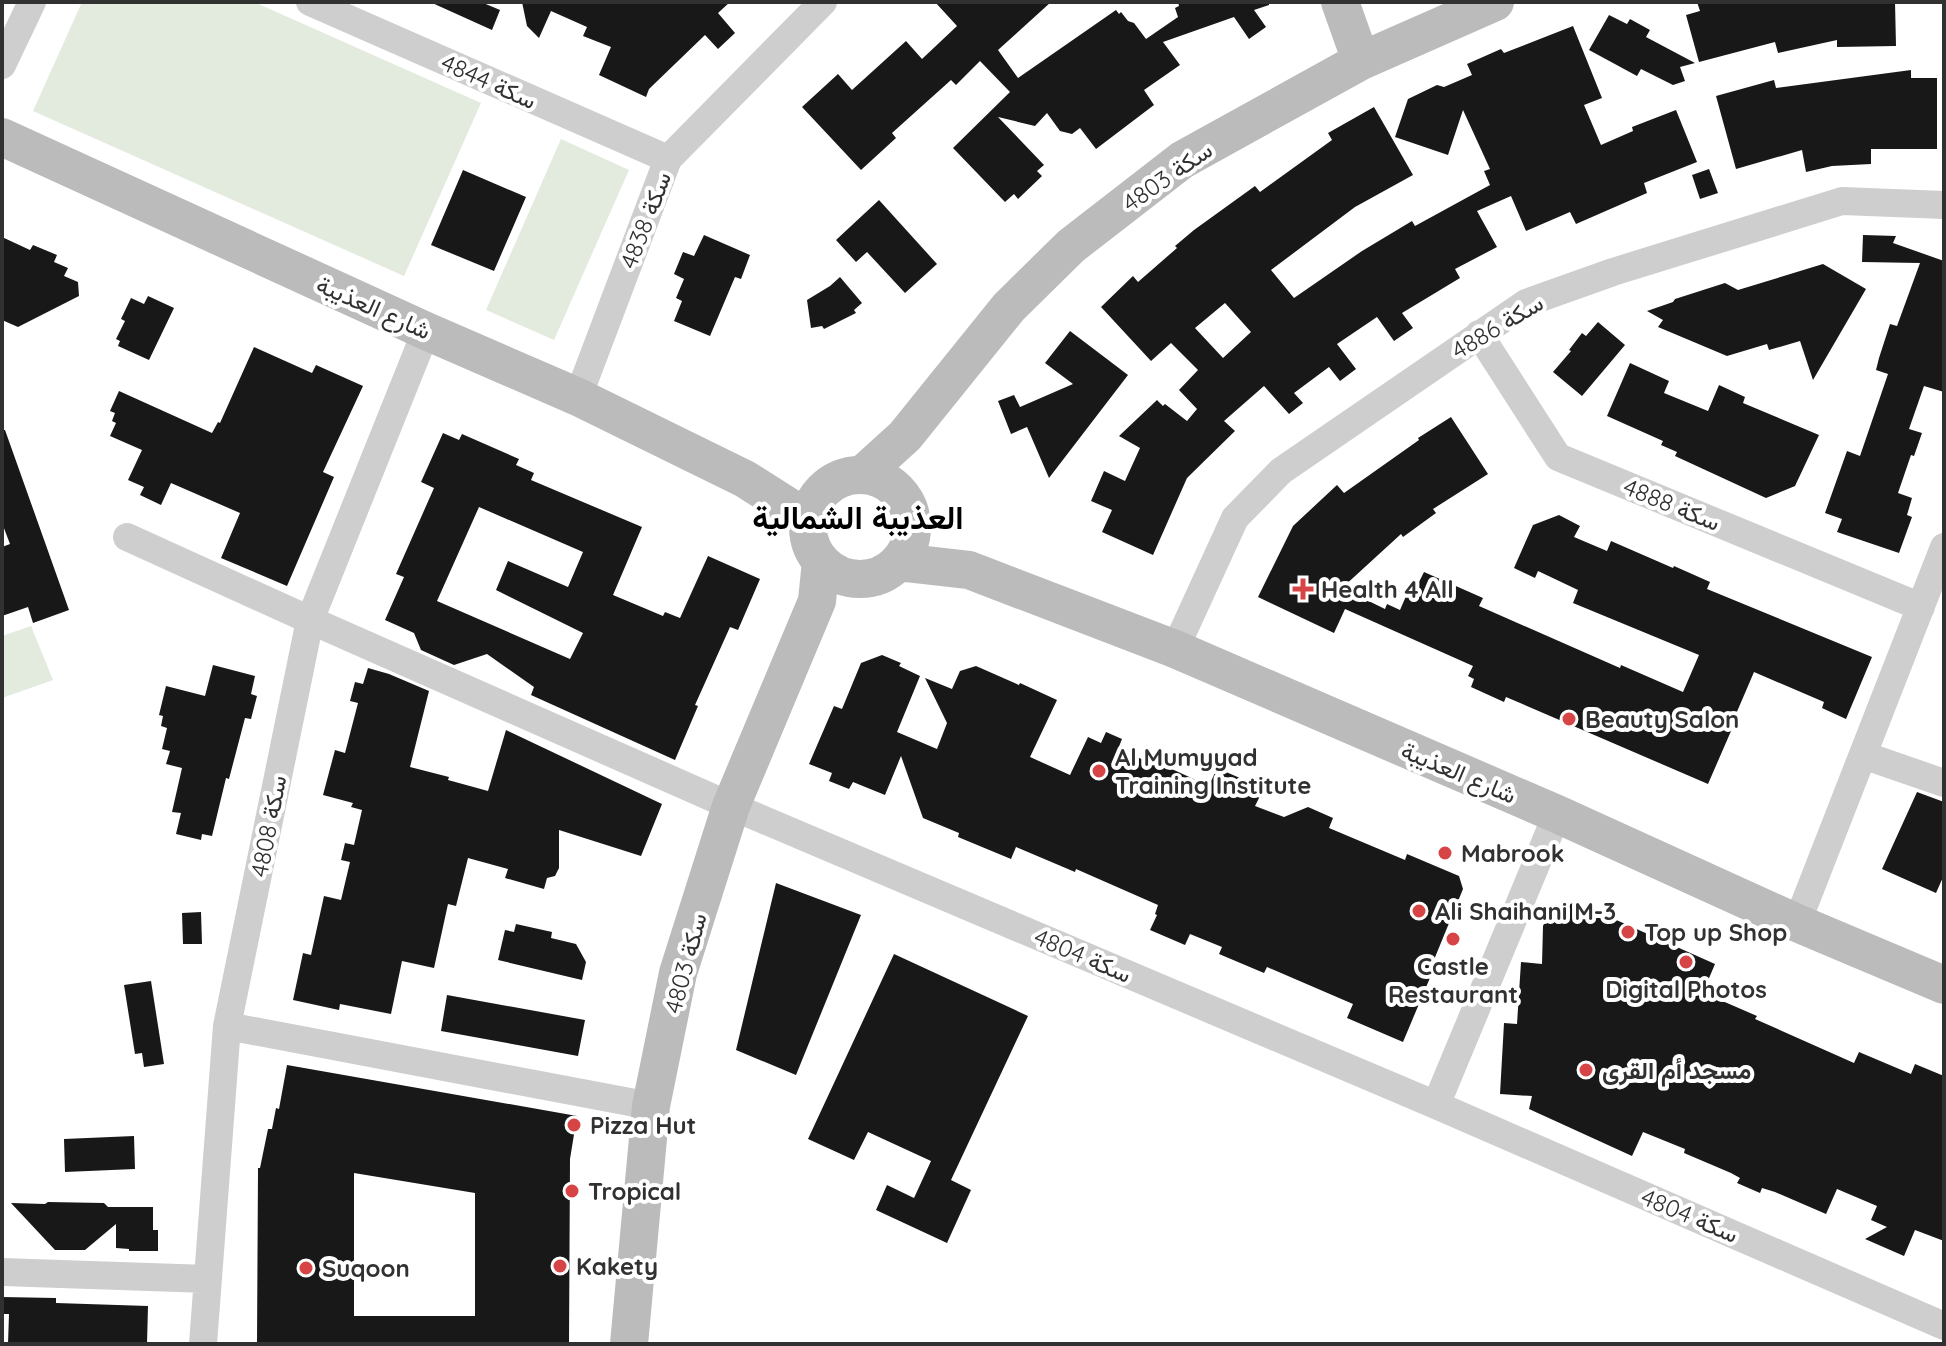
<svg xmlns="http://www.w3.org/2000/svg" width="1946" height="1346" font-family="Quicksand,Vazirmatn,sans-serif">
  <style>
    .green { fill: #e3eade }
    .building { fill: #181818; fill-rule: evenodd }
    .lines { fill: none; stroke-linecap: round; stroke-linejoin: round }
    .street { stroke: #cecece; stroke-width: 28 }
    .secondary { stroke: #bbb; stroke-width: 38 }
    .poi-dot { fill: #d74445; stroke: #fff; stroke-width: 3 }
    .labels { text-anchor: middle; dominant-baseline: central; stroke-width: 8; stroke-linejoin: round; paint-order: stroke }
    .street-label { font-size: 24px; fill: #313131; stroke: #fff }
    .poi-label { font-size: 24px; font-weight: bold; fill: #313131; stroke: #fff; text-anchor: start }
    .district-label { font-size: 32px; font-weight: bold; fill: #000; stroke: #fff }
  </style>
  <rect width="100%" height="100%" fill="#fff"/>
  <!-- green -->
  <path class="green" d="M82,2H254L481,103L404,276L33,111Z
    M561,139L629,170L554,340L486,310Z
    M31,626L53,680L2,698V636Z"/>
  <!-- building -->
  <path class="building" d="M430,2H481L500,10L492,30Z
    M522,2H730L718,13L735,33L718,49L705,35L649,89L646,97L599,75L611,47L583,36L587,27L551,11L539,38L527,26Z
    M935,2H1051L998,50L1018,78L1116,10L1119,14L1121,12L1128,21L1134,23L1146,39L1178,17L1175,8L1179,6L1178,2H1269V5L1254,10L1266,27L1249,39L1234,17L1163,42L1180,65L1144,90L1154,105L1096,149L1080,128L1072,134L1060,131L1047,113L1035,126L998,117L1044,165L1037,171L1042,176L1018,199L1014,194L1005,202L953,148L1010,92L980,61L956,85L951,80L892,133L896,138L861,170L802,107L838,74L852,90L906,41L922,59L957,26Z
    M1697,2H1895L1896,46L1837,47V40L1778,53L1775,42L1699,62L1686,15L1700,11Z
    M1609,15L1627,24L1630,19L1650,30L1646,37L1695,63L1680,67L1685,81L1673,85L1641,69L1637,76L1589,50Z
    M1573,26L1602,98L1584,105L1601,145L1633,131L1632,127L1676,110L1697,162L1644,183L1647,193L1576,224L1570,212L1526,231L1511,196L1477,211L1497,247L1455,269L1460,278L1402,313L1413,328L1394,341L1377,317L1337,344L1356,369L1340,381L1329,367L1294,393L1303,403L1289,414L1264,386L1224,421L1235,431L1187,478L1153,555L1102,532L1112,510L1091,501L1104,471L1125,481L1140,448L1119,436L1157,400L1163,406L1165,404L1187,421L1197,409L1179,390L1198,370L1171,343L1151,361L1101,307L1133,276L1138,282L1177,248L1175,246L1194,230L1255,186L1260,192L1332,140L1328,133L1374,107L1413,175L1355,207L1271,270L1294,298L1362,251L1412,221L1415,226L1490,185L1484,171L1490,169L1463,110L1448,155L1395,137L1408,99L1437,85L1444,87L1472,75L1467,64L1501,49L1504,53ZM1225,303L1251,332L1223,358L1195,328Z
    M1911,70V78H1937V149H1871V164L1832,166L1806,172L1802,150L1736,169L1716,96L1774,80L1776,88Z
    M1709,169L1718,193L1700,199L1692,175Z
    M463,170L526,197L494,271L431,245Z
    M879,200L937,264L905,293L867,252L856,262L836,240Z
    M704,235L750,255L741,279L735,277L710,336L674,321L682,301L676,298L684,279L674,274L683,252L694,256Z
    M1863,235L1896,236L1893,243L1944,261V392L1924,386L1909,429L1922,433L1914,456L1911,455L1898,493L1912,498L1907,515L1912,517L1899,553L1837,532L1842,519L1825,513L1847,451L1860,456L1888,374L1876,370L1879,358L1890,324L1897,326L1920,263L1862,262Z
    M2,237L30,250L33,245L57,255L54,262L68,268L64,276L78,282L79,296L18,327L2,320Z
    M1823,264L1866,289L1813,380L1800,341L1769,350L1767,344L1727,356L1658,327L1663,320L1647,311L1673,302L1675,299L1725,283L1738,290Z
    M840,277L862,303L854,310L856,313L824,329L822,326L811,328L807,300L830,286Z
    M148,296L174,308L149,360L118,346L120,341L116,339L125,321L121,319L131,298L144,304Z
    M1598,322L1625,345L1582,396L1553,372L1571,351L1569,350L1582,333L1586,336Z
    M1070,331L1128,375L1049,478L1027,427L1011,434L998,401L1014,395L1020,407L1073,384L1045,363Z
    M254,347L312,373L316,365L363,386L323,472L334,477L287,586L221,558L240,513L171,483L161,505L140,495L144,487L128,480L142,450L110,436L116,423L112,421L115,413L110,411L119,391L212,433L218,422L220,423Z
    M1630,363L1669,381L1664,393L1708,411L1719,385L1745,397L1743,403L1819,435L1795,486L1766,498L1675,456L1677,452L1661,445L1663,441L1607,416Z
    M1451,417L1488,474L1433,509L1436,513L1403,537L1401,534L1342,588L1385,609L1387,604L1400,610L1413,580L1419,582L1424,572L1483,598L1479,606L1620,668L1621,665L1683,692L1699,655L1573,603L1578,590L1538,571L1535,578L1514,568L1533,525L1559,515L1580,526L1574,537L1607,551L1611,541L1673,568L1674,566L1710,582L1707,589L1872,657L1846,719L1822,708L1824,702L1754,672L1736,714L1738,715L1708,784L1506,697L1504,702L1471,687L1474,679L1468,676L1473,666L1345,609L1334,633L1258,597L1293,526L1337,485L1344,493L1419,440L1418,438Z
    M2,430H5L69,610L33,623L28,607L2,616V547L10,544L2,523Z
    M443,433L459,440L462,434L519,459L516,465L534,473L531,480L642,527L613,595L663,616L665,612L680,618L708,556L760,579L738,630L730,627L695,705L698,706L675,760L531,695L534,687L487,654L454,665L421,650L414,633L385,620L404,577L396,574L434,488L421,482ZM479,507L583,552L568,587L508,561L496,590L583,633L570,659L437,601Z
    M882,655L901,663L899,666L920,676L897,732L937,749L947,723L925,678L952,689L960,671L976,666L1019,685L1020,683L1057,700L1030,757L1070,775L1088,737L1101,743L1106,732L1122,739L1118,749L1151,763L1152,760L1209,786L1217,768L1249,782L1248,786L1262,792L1255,806L1284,817L1308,807L1333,818L1329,828L1405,860L1407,854L1459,876L1463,889L1429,972L1432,973L1403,1042L1347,1018L1353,1004L1267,967L1264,973L1219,954L1222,947L1190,934L1185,945L1150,930L1157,915L1155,914L1158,905L1076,869L1075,872L1016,847L1011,859L958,837L959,833L923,818L901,756L885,795L853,782L849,789L829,781L832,773L809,764L834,706L842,709L861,663Z
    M213,665L255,676L251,694L257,696L251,719L245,718L229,779L226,778L212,836L202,834L201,840L176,834L181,813L172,812L182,768L166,764L170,751L162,749L167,728L161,726L163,716L159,715L166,686L205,696Z
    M368,668L389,674L429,691L410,767L449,777L448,780L488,791L506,730L662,804L641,856L559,830V868L555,876L547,878L544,889L505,878L508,869L468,858L456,906L448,904L434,968L402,961L391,1014L340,1004L339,1010L293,1000L303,953L311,955L324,896L341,900L350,862L341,860L345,843L354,845L362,810L351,807L353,803L323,795L335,750L345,753L358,703L350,701L355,682L363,684Z
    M1917,792L1944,802V875L1936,893L1882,869Z
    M776,883L861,915L796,1075L736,1050Z
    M1576,902L1715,964L1707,983L1709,984L1704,993L1757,1016L1755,1019L1854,1063L1859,1052L1911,1074L1915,1064L1944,1076V1241L1915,1230L1904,1256L1865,1239L1887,1227L1871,1220L1877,1206L1837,1189L1826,1214L1775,1192L1762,1188L1760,1193L1737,1183L1740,1178L1731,1173L1684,1153L1685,1149L1643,1132L1632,1156L1529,1109L1532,1096L1500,1094L1504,1023L1517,1024L1521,962L1542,964L1543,926L1550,911Z
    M201,912L202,944H183L182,913Z
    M516,924L552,932L551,938L576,944L586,962L582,980L498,960L505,930L514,932Z
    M894,954L1028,1016L951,1180L971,1190L947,1243L876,1210L887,1185L914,1198L931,1161L868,1132L854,1160L808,1139Z
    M151,981L164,1064L144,1067L142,1053L135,1054L124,985Z
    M447,995L585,1020L578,1056L441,1031Z
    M287,1065L577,1116L570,1159L569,1344H257L258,1168H260L268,1129H272L276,1108L279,1109ZM354,1173L475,1193V1316H354Z
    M134,1136L135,1169L65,1172L64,1139Z
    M48,1202L104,1203L108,1207H153V1230H158V1251H129V1249L116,1248V1224L85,1250H55L11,1203L45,1204Z
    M2,1297L56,1298V1303L148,1306L147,1344H8L9,1314H2Z"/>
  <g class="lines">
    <!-- street -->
    <path class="street" d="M310,2L668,159
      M2,65L32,2
      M1479,334L1558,457L1921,607
      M578,397L668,159L823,2
      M127,537L310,620L731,806L1436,1105L1944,1326
      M1175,649L1235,518L1281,471L1526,303L1613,272L1842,201L1944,205
      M1863,755L1944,783
      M1797,923L1944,547
      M227,1026L651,1106
      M1436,1105L1557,814
      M2,1272L208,1279
      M203,1344L227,1026L310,620L426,331"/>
    <!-- secondary -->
    <path class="secondary" d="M1340,2L1361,61
      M2,137L426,331L578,397L745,479L808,519
      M862,475L905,436L1009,307L1071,246L1182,160L1361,61L1495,2
      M808 527a52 52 0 1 1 104 0a52 52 0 1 1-104 0Z
      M898,562L969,570L1175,649L1557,814L1797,923L1944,985
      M629,1344L651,1106L678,973L731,806L817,601L821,561"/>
  </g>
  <!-- markers -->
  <g class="poi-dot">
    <path d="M1299 577h8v8h8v8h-8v8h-8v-8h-8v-8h8z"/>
    <circle cx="1569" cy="719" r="8"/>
    <circle cx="1099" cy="771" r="8"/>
    <circle cx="1445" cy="853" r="8"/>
    <circle cx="1419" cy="911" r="8"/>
    <circle cx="1628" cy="932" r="8"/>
    <circle cx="1453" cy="939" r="8"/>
    <circle cx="1686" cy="962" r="8"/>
    <circle cx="1586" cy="1070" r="8"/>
    <circle cx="574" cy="1125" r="8"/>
    <circle cx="572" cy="1191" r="8"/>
    <circle cx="560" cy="1266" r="8"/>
    <circle cx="306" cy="1268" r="8"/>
  </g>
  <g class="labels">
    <!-- street labels -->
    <g class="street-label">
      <text transform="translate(489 81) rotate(24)">سكة 4844</text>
      <text transform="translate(1167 176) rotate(-35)">سكة 4803</text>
      <text transform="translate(645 220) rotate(-69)">سكة 4838</text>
      <text transform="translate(374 307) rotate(24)">شارع العذيبة</text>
      <text transform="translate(1497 326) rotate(-31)">سكة 4886</text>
      <text transform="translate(1672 504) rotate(22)">سكة 4888</text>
      <text transform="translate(1459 772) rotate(23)">شارع العذيبة</text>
      <text transform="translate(268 826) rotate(-79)">سكة 4808</text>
      <text transform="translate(1083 955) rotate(23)">سكة 4804</text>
      <text transform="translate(685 963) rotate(-75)">سكة 4803</text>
      <text transform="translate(1690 1215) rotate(23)">سكة 4804</text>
    </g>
    <!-- poi labels -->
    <g class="poi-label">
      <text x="1321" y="589">Health 4 All</text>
      <text x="1585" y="719">Beauty Salon</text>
      <text x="1115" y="757">Al Mumyyad<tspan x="1115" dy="28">Training Institute</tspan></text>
      <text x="1461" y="853">Mabrook</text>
      <text x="1435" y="911">Ali Shaihani M-3</text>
      <text x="1644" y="932">Top up Shop</text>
      <text x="1453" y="966" text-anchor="middle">Castle<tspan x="1453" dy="28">Restaurant</tspan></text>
      <text x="1686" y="989" text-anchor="middle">Digital Photos</text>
      <text x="1602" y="1070">مسجد أم القرى</text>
      <text x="590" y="1125">Pizza Hut</text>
      <text x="588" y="1191">Tropical</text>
      <text x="576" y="1266">Kakety</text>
      <text x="322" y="1268">Suqoon</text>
    </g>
    <!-- district labels -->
    <g class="district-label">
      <text x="858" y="517">العذيبة الشمالية</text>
    </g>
  </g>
  <!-- border -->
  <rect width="1946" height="1346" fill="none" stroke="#313131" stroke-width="8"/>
</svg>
